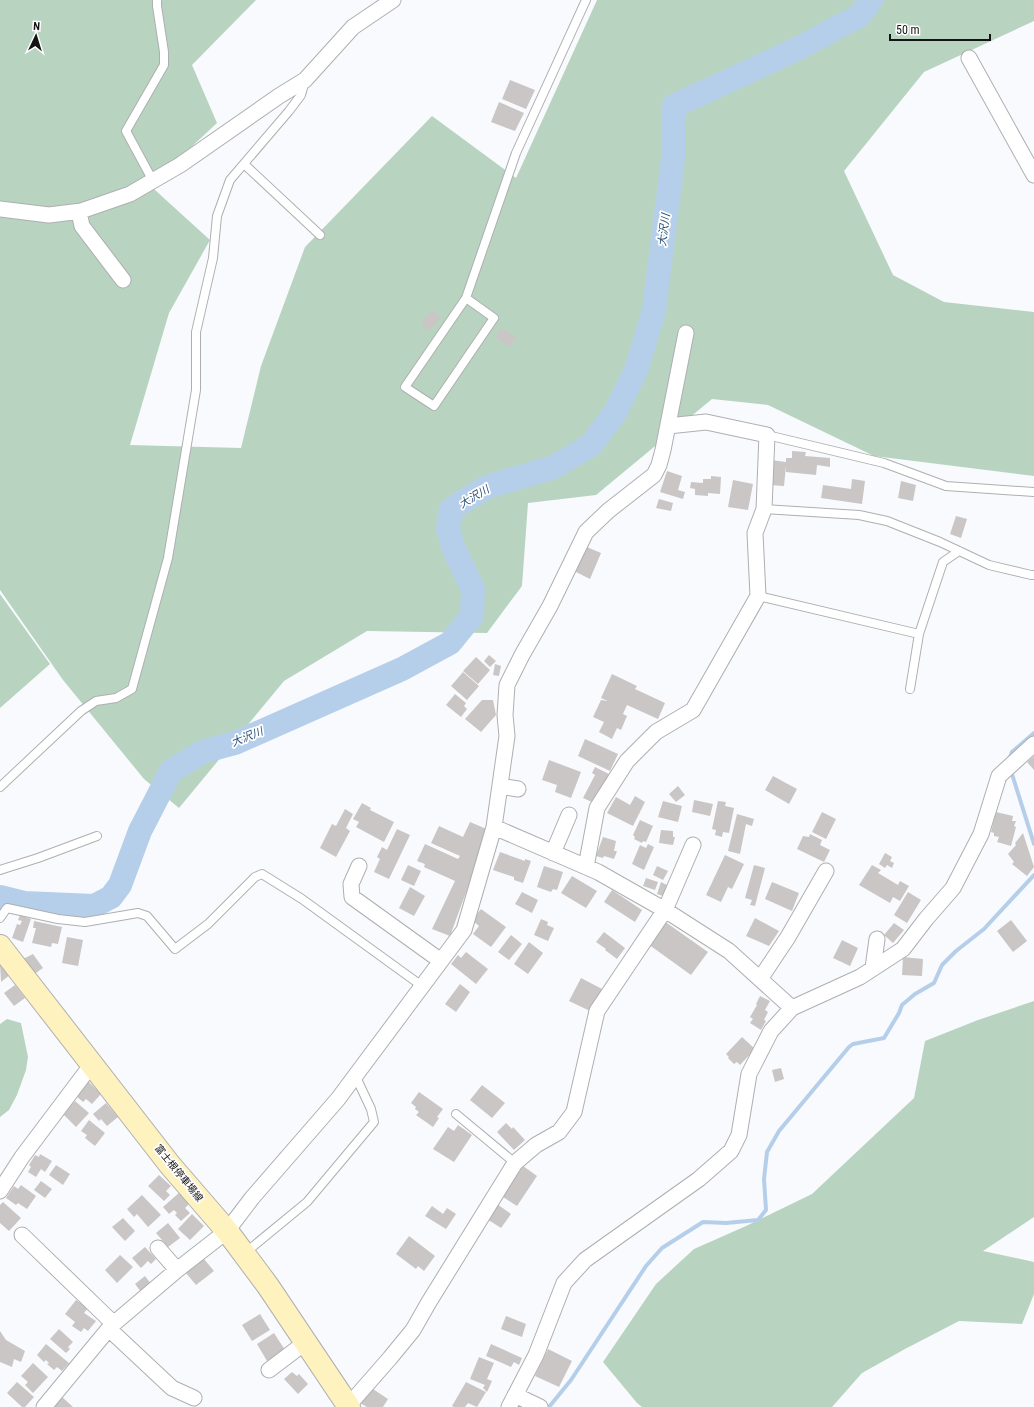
<svg xmlns="http://www.w3.org/2000/svg" width="1034" height="1407" font-family="'Roboto Condensed','Noto Sans JP',sans-serif">
  <style>
    .green { fill: #b8d4c0 }
    .lines { fill: none; stroke-linecap: round; stroke-linejoin: round }
    .stream { stroke: #b5cfeb; stroke-width: 4 }
    .river { stroke: #b5cfeb; stroke-width: 24 }
    .building { fill: #c9c6c5 }
    .service-casing { stroke: #aeafb1; stroke-width: 10 }
    .minor-casing { stroke: #aeafb1; stroke-width: 17 }
    .secondary-casing { stroke: #aeafb1; stroke-width: 24 }
    .service { stroke: #fff; stroke-width: 8 }
    .minor { stroke: #fff; stroke-width: 15 }
    .secondary { stroke: #fef2bf; stroke-width: 22 }
    .labels { text-anchor: middle; dominant-baseline: central; stroke-width: 3.5; stroke-linejoin: round; paint-order: stroke }
    .street-label { font-size: 10px; fill: #141415; stroke: #fff }
    .water-label { font-size: 11px; font-style: italic; fill: #2a5077; stroke: #fff }
  </style>
  <rect width="100%" height="100%" fill="#f9fafd"/>
  <!-- green -->
  <path class="green" d="M0,0H256L192,65L217,123L157,179L135,138L155,190L210,240L169,313L130,445L241,448L261,366L305,247L432,116L516,178L597,0H1034V21L924,72L844,171L893,275L944,302L1034,312V476L874,456L768,405L712,399L596,495L528,503L522,586L487,633L367,631L284,681L179,808L144,779L63,680L0,590Z
    M0,594L50,664L0,708Z
    M1034,1001V1217L983,1251L1034,1262V1294L1022,1324L959,1321L905,1349L862,1373L832,1407H642L637,1403L603,1362L656,1284L694,1249L746,1226L812,1194L914,1098L925,1041L978,1020Z
    M7,1019L21,1023L28,1057L26,1070L17,1095L9,1110L0,1117V1024Z"/>
  <g class="lines">
    <!-- stream -->
    <path class="stream" d="M1009,760L1012,752L1034,733
      M1011,771L1034,844
      M549,1407L571,1380L646,1266L662,1248L703,1222L726,1223L758,1220L766,1210L764,1179L767,1152L779,1131L849,1047L853,1044L884,1038L899,1013L902,1005L915,994L934,983L942,965L956,951L984,929L1034,875"/>
    <!-- river -->
    <path class="river" d="M0,897L24,903L94,906L111,897L120,885L140,831L171,771L202,752L235,743L402,669L450,643L472,616L473,589L454,549L448,528L451,510L465,500L487,487L554,467L591,445L615,413L637,368L654,310L674,151V106L799,48L859,16L871,0"/>
  </g>
  <!-- building -->
  <path class="building" d="M510,80L535,90L526,109L502,99Z
    M499,102L524,113L515,131L491,122Z
    M432,310L441,317L430,331L421,323Z
    M501,328L516,337L510,347L495,337Z
    M792,451L806,452L805,456L830,458V467L817,465L816,475L786,472V466L784,486L769,485L771,460L786,462V458H792Z
    M667,471L682,476L678,490L685,492L683,499L660,492Z
    M711,476L721,477L720,494L708,493V496L695,495V489L690,488L691,482L703,483V479H711Z
    M852,479L865,481L862,504L821,498L823,485L851,489Z
    M733,480L753,484L748,510L728,507Z
    M901,481L916,485L913,501L898,498Z
    M659,499L673,503L671,511L656,508Z
    M956,516L967,519L961,538L950,534Z
    M582,545L601,553L590,579L570,569Z
    M489,655L496,661L490,667L484,661Z
    M476,657L490,670L478,684L463,671Z
    M495,664L501,666L499,676L493,675Z
    M463,672L479,686L467,700L451,686Z
    M612,674L637,686L635,689L665,703L658,719L627,705L623,714L627,716L621,730L617,728L612,739L599,732L604,722L593,717L601,700L608,701L601,698Z
    M455,694L466,703L464,706L467,709L461,717L446,705Z
    M482,700H493L496,715L481,732L465,719Z
    M585,739L618,754L610,771L578,756Z
    M1034,756V770L1027,762Z
    M549,760L581,772L571,798L555,792L557,785L542,780Z
    M595,767L609,774L594,803L583,798L595,775L592,773Z
    M773,776L797,789L789,804L765,790Z
    M678,786L685,795L676,802L669,794Z
    M635,796L645,802L633,826L607,813L616,797L630,805Z
    M694,800L713,804L710,816L692,812Z
    M663,801L682,806L678,822L658,817Z
    M718,801L726,802L725,806L734,808L729,833L723,832L722,837L715,835L716,830L712,829Z
    M362,803L371,808L370,810L394,822L384,842L356,827L359,822L353,819Z
    M345,809L353,814L346,828L350,831L336,857L320,848L332,824L336,826Z
    M822,812L836,819L826,839L812,832Z
    M996,812L1013,816L1012,821H1016L1014,826L1016,827L1011,846L997,842L999,837L994,836V833L991,832Z
    M737,814L754,819L752,826L746,824L740,854L728,851Z
    M640,820L653,826L646,842L643,841L642,843L634,839L635,837L633,835Z
    M470,822L489,830L450,936L432,929L455,881L424,867L425,864L417,861L425,844L458,859L460,856L431,843L439,826L463,837Z
    M397,829L410,835L389,879L374,872L380,859L377,857L382,847L387,850Z
    M661,830L673,831V837H675L673,845L659,843Z
    M1023,833L1034,867L1027,876L1012,864L1014,862L1008,854L1016,845L1015,843Z
    M810,834L822,840L820,845L830,850L824,862L797,849L803,836L809,837Z
    M603,837L616,841L614,851H617L614,859L604,856L603,858L596,856Z
    M648,844L654,847L644,870L632,864L640,845L646,848Z
    M500,852L525,861V859L531,861L523,883L514,880V877L493,870Z
    M885,853L892,857L890,861L894,863L892,868L887,865L885,868L879,864Z
    M725,855L744,864L732,889L728,887L721,902L706,895Z
    M408,865L421,871L414,886L401,880Z
    M754,865L765,868L755,906L750,905L752,900L745,898Z
    M872,865L881,870L878,873L898,885L900,881L909,886L900,901L893,897L890,903L859,885Z
    M544,866L563,872L557,890L553,889L551,892L537,887Z
    M657,866L668,871L663,880L653,875Z
    M572,876L597,891L586,908L561,893Z
    M646,878L658,882L655,890L643,886Z
    M661,882L667,885L663,896L657,894Z
    M772,882L799,893L792,911L765,899Z
    M410,887L425,896L414,916L399,908Z
    M612,890L642,910L635,922L604,902Z
    M522,892L538,900L532,913L515,904Z
    M908,892L921,900L907,923L894,915Z
    M481,909L506,927L491,947L473,934L479,926L472,920Z
    M20,915L31,919L23,942L12,938L17,924L20,925L22,921L18,920Z
    M755,918L779,931L769,946L746,936Z
    M541,919L548,922L547,925L554,928L548,941L534,935Z
    M1011,920L1027,941L1013,952L997,931Z
    M34,921L62,927L58,944L52,943L51,947L32,943L36,928H33Z
    M664,921L708,952L691,975L648,944Z
    M894,923L904,930L893,943L884,935Z
    M604,932L625,948L617,959L605,950L606,949L596,942Z
    M511,935L522,944L509,960L498,952Z
    M67,937L83,940L78,966L62,963Z
    M842,940L858,948L850,966L833,958Z
    M529,942L543,953L528,974L514,964Z
    M466,952L488,969L476,984L451,964L458,955L461,958Z
    M33,954L43,968L33,975L23,959Z
    M903,957L923,959L922,976L902,975Z
    M3,962L11,974L1,982L0,964Z
    M581,978L602,989L590,1011L569,1001Z
    M460,984L470,992L456,1012L445,1004Z
    M15,985L25,998L14,1006L4,993Z
    M760,996L770,1001L765,1010L768,1012L764,1020L766,1021L761,1030L750,1023L753,1019L750,1017L757,1005L756,1004Z
    M742,1037L755,1049L740,1065L737,1062L734,1064L728,1058L729,1057L726,1054Z
    M781,1068L784,1079L775,1082L772,1070Z
    M88,1081L101,1094L92,1104L86,1099L83,1102L75,1095Z
    M482,1085L505,1103L492,1118L470,1100Z
    M419,1092L443,1109L437,1117L439,1118L433,1127L416,1115L419,1112L415,1109L416,1107L411,1103Z
    M75,1101L89,1113L76,1127L63,1114Z
    M106,1103L118,1117L107,1126L101,1119L99,1121L93,1114Z
    M89,1120L105,1133L95,1146L85,1138L87,1135L81,1131Z
    M506,1123L512,1129L513,1127L525,1140L514,1150L497,1132Z
    M458,1125L472,1135L454,1162L433,1149L448,1127L454,1131Z
    M40,1154L52,1161L45,1172L41,1169L36,1177L28,1172L31,1167L29,1165L35,1155L39,1157Z
    M56,1165L70,1174L63,1185L49,1175Z
    M523,1166L537,1176L517,1206L503,1197Z
    M159,1175L171,1186L166,1191L170,1195L164,1201L148,1186Z
    M41,1181L52,1189L45,1198L34,1190Z
    M21,1185L36,1196L27,1209L18,1203L16,1205L6,1198L14,1186L18,1189Z
    M181,1191L191,1202L185,1208L190,1213L181,1221L175,1215L177,1213L174,1210L169,1214L163,1207Z
    M142,1195L161,1215L148,1227L137,1214L134,1217L127,1209Z
    M3,1202L21,1218L9,1231L0,1223V1205Z
    M497,1204L511,1214L501,1228L487,1219Z
    M432,1206L443,1214L447,1208L456,1214L446,1229L425,1216Z
    M192,1214L204,1226L190,1240L178,1229Z
    M123,1218L135,1231L125,1241L112,1227Z
    M168,1223L180,1238L168,1247L156,1233Z
    M409,1236L435,1256L424,1271L418,1266L416,1269L396,1254Z
    M145,1247L156,1259L151,1264L148,1261L141,1268L132,1258Z
    M120,1255L133,1267L117,1283L105,1270Z
    M204,1259L214,1271L196,1285L186,1273Z
    M145,1276L151,1284L141,1292L135,1284Z
    M76,1300L88,1308L84,1313L96,1321L88,1331L84,1328L81,1332L72,1326L75,1322L65,1314Z
    M260,1314L270,1330L252,1341L242,1325Z
    M506,1316L526,1324L522,1337L501,1329Z
    M59,1329L73,1342L68,1347L70,1349L66,1353L50,1339Z
    M0,1331L6,1340L25,1351L21,1362L14,1359L12,1367L0,1362Z
    M274,1333L285,1350L267,1361L257,1344Z
    M46,1344L69,1363L62,1371L57,1367L54,1370L47,1364L49,1363L46,1360L44,1362L37,1355Z
    M491,1344L522,1358L519,1365L514,1362L511,1367L486,1356Z
    M548,1349L572,1361L559,1387L535,1376Z
    M479,1357L494,1363L487,1379L492,1381L487,1392L483,1388L485,1385L470,1379Z
    M33,1363L48,1377L33,1393L25,1385L28,1382L21,1376Z
    M292,1372L297,1376L299,1374L308,1384L298,1394L284,1379Z
    M17,1382L34,1397L25,1407H22L7,1393Z
    M466,1382L486,1392L477,1407L468,1403L465,1407H454L452,1406Z
    M370,1387L388,1399L383,1407H367L360,1403Z
    M61,1396L73,1407H53Z"/>
  <g class="lines">
    <defs>
      <path id="service" d="M244,164L320,235
        M153,181L126,131L164,65V52L157,6V0
        M466,298L494,318L434,406L405,387L466,298L516,153L586,0
        M767,435L884,463L946,486L1034,492
        M764,509L859,515L887,521L940,542L989,565L1031,575H1034
        M758,596L919,634L943,562L959,551
        M910,689L919,634
        M0,787L81,711L96,701L116,698L132,689L168,558L196,390V332L213,258L217,216L230,180L289,111L301,95L305,81
        M0,870L38,858L97,836
        M0,918L7,908L58,919L85,922L138,913L147,916L175,949L208,924L255,877L262,874L302,899L422,986
        M456,1114L515,1163
        M245,1253L307,1202L374,1122L371,1109L355,1075"/>
      <path id="minor" d="M969,58L1034,175
        M0,209L49,215L81,211L130,194L180,165L279,96L305,80L353,27L393,0
        M79,212L82,226L123,280
        M500,786L518,789
        M494,827L598,872L665,910L729,951L792,1008
        M553,853L569,815
        M359,866L351,884L352,897L441,961
        M586,867L597,808L627,761L656,732L693,710L758,596L755,533L764,509L767,435L706,422L668,426
        M873,968L877,939
        M760,979L788,937L826,871
        M0,1191L22,1157L92,1064
        M22,1235L114,1324
        M158,1248L177,1270
        M109,1329L172,1388L194,1398
        M269,1370L306,1342
        M515,1395L540,1407
        M348,1406L390,1358L413,1330L429,1302L515,1163L536,1145L559,1132L574,1112L597,1011L665,910L693,845
        M44,1407L111,1326L177,1270L227,1231L252,1198L338,1099L464,930L494,827L507,736L505,715L507,685L522,655L550,606L586,532L608,511L654,475L659,465L663,450L686,333
        M509,1407L536,1355L564,1283L585,1260L699,1179L731,1151L739,1135L749,1074L771,1031L792,1008L860,977L903,949L926,919L953,888L981,834L999,776L1034,744"/>
      <path id="secondary" d="M0,946L170,1165L227,1231L268,1286L349,1407"/>
    </defs>
    <!-- service casing -->
    <use href="#service" class="service-casing"/>
    <!-- minor casing -->
    <use href="#minor" class="minor-casing"/>
    <!-- secondary casing -->
    <use href="#secondary" class="secondary-casing"/>
    <!-- service -->
    <use href="#service" class="service"/>
    <!-- minor -->
    <use href="#minor" class="minor"/>
    <!-- secondary -->
    <use href="#secondary" class="secondary"/>
  </g>
  <g class="labels">
    <!-- street labels -->
    <g class="street-label">
      <text transform="translate(179 1173) rotate(51)">富士根停車場線</text>
    </g>
    <!-- water labels -->
    <g class="water-label">
      <text transform="translate(664 230) rotate(-83)">大沢川</text>
      <text transform="translate(474 497) rotate(-31)">大沢川</text>
      <text transform="translate(247 737) rotate(-22)">大沢川</text>
    </g>
  </g>
  <!-- north arrow -->
  <g transform="translate(36 36) rotate(4)" stroke="#ffffff" stroke-width="3" paint-order="stroke">
  <path d="M0-3L7 15L0 10L-7 15Z" fill="#141415"/>
  <text y="-6" font-size="11" font-weight="bold" text-anchor="middle" fill="#141415">N</text>
  </g>
  <!-- scale -->
  <path d="M890 34v6h100v-6" fill="none" stroke="#141415" stroke-width="2"/>
  <text x="896" y="34" font-size="12" fill="#141415" stroke="#ffffff" stroke-width="3" paint-order="stroke">50 m</text>
</svg>
